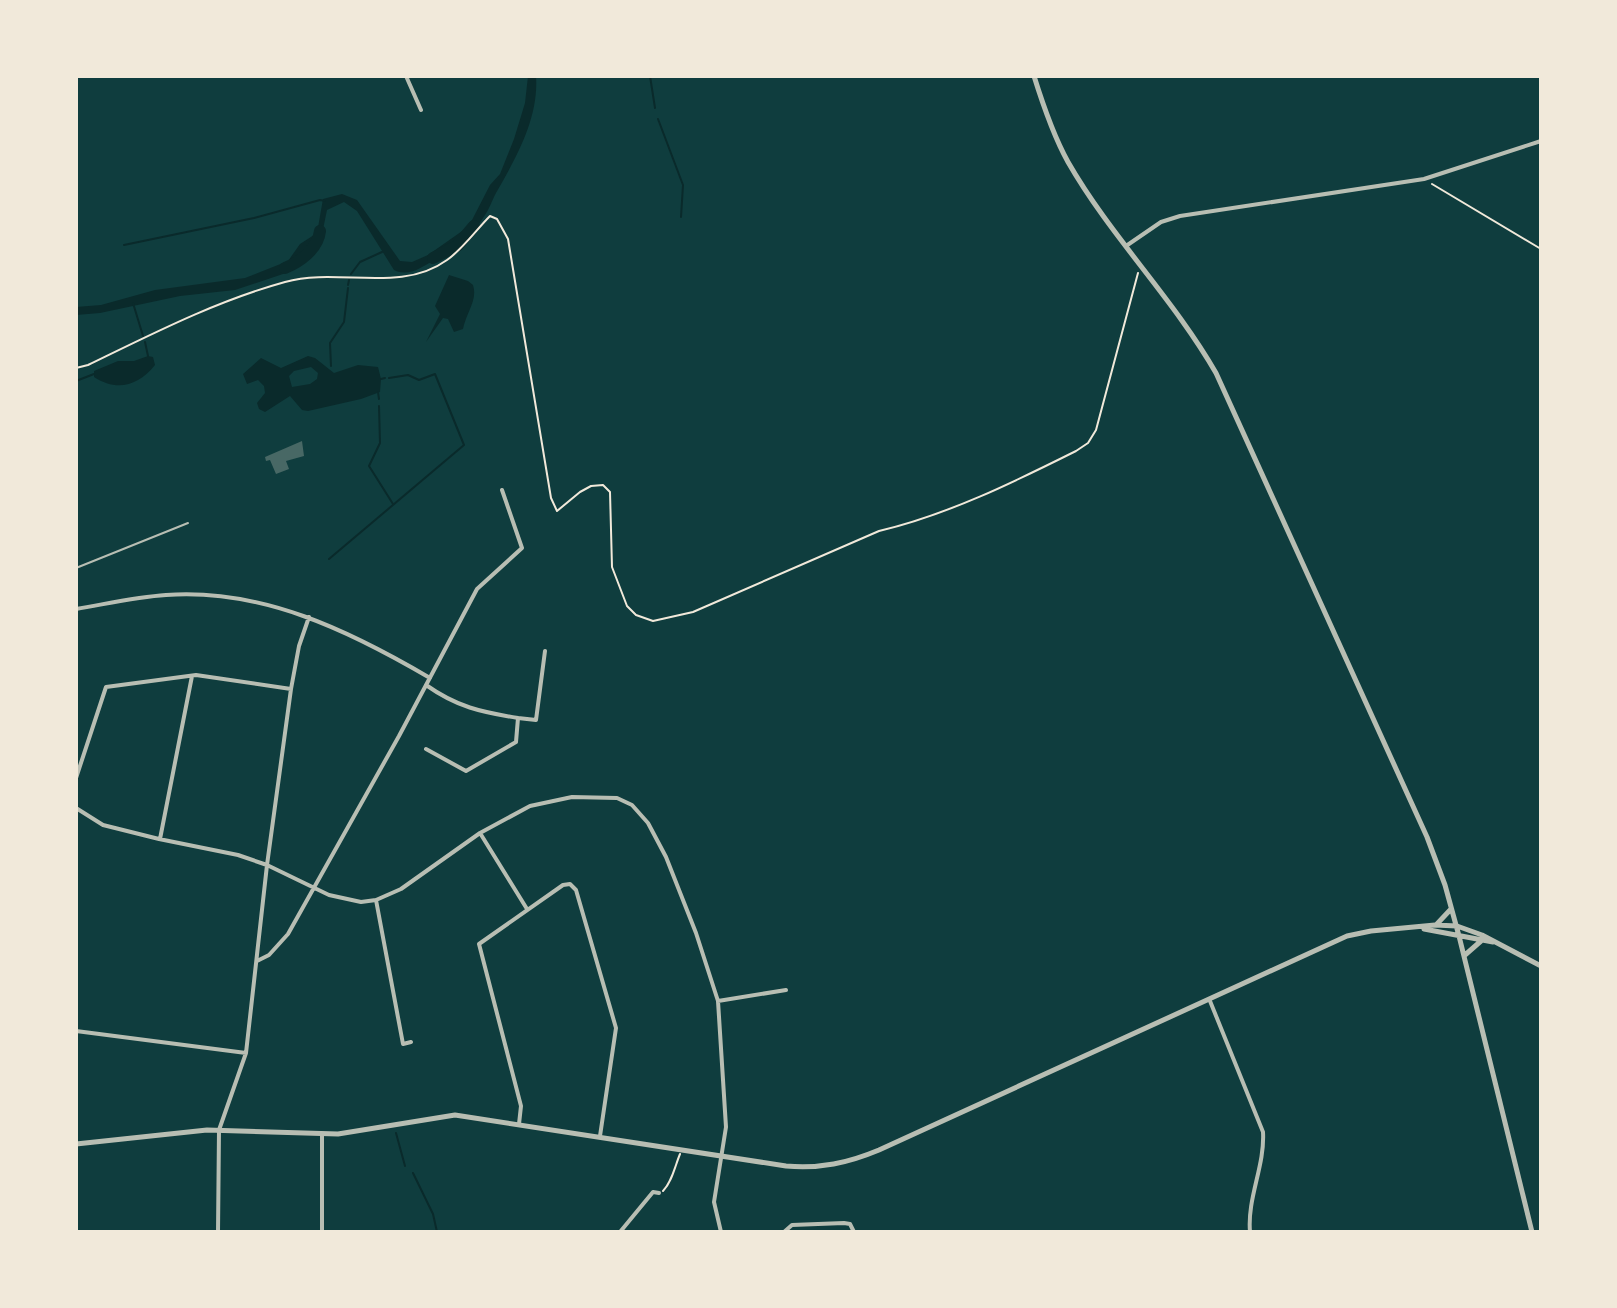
<svg xmlns="http://www.w3.org/2000/svg" width="1617" height="1308" font-family="Karla,sans-serif">
  <style>
    .water { fill: #0a2a2b; fill-rule: evenodd }
    .lines { fill: none; stroke-linecap: round; stroke-linejoin: round }
    .stream { stroke: #0a2a2b; stroke-width: 2 }
    .river { stroke: #0a2a2b; stroke-width: 12 }
    .building { fill: #486865 }
    .path { stroke: #f1e9da; stroke-width: 2 }
    .service { stroke: #b8beb3; stroke-width: 2 }
    .minor { stroke: #b8beb3; stroke-width: 4 }
    .tertiary { stroke: #b8beb3; stroke-width: 5 }
  </style>
  <rect width="100%" height="100%" fill="#0f3d3e"/>
  <!-- water -->
  <path class="water" d="M528,76H536C539,118 516,158 496,193C492,200 490,208 485,215C474,234 452,249 434,260C421,268 408,277 394,270L357,211L344,202L327,210L321,239L296,265L283,274L235,290L180,296L100,313L76,315V307L101,305L155,290L245,278L288,261L300,244L317,233L323,199L342,194L357,200L400,261L412,262L428,255L465,229L472,220L490,185L500,174L514,139L525,103Z
    M449,275L468,281L473,285C478,300 466,313 463,329L454,332L448,319L443,318L426,342L440,314L435,306Z
    M148,356L153,357L155,365C138,386 117,392 94,377V371L118,361H134Z
    M308,356L315,358L334,373L358,365L378,367L381,379L380,392L361,399L308,411L302,410L290,396L265,412L259,409L257,403L265,393L264,386L258,380L247,384L243,374L261,358L281,368ZM311,367L318,373L317,379L310,384L292,387L289,376L294,371Z"/>
  <g class="lines">
    <!-- stream -->
    <path class="stream" d="M650,76L655,108
      M658,119L683,185L681,217
      M124,245L254,218L320,200L325,201
      M351,274L360,262L382,252
      M348,285L349,280
      M133,303L143,336
      M145,342L148,356
      M331,366L330,343L344,322L348,288
      M381,379L385,378
      M76,381L94,374
      M378,392L379,399
      M379,406L380,443L369,466L393,504
      M329,559L464,445L435,374L419,380L408,375L389,378
      M396,1133L405,1166
      M413,1173L433,1214L437,1232"/>
    <!-- river -->
    <path class="river" d="M433,258L457,246L474,226
      M285,268C300,262 318,249 320,231"/>
  </g>
  <!-- building -->
  <path class="building" d="M302,441L304,456L286,461L289,469L276,474L270,460L266,461L265,457Z"/>
  <g class="lines">
    <!-- path -->
    <path class="path" d="M1432,184L1541,249
      M76,368L88,365C152,334 216,301 285,282C338,267 400,294 447,260C463,249 476,230 490,216L497,219L508,239L551,498L557,511L580,492L591,486L603,485L610,492L612,567L627,606L636,615L653,621L693,612L879,531C947,515 1014,482 1076,451L1088,443L1096,430L1138,273
      M663,1191C672,1182 675,1166 680,1154"/>
    <!-- service -->
    <path class="service" d="M76,568L188,523"/>
    <!-- minor -->
    <path class="minor" d="M406,76L421,110
      M1126,246L1161,222L1180,216L1424,179L1541,141
      M76,609C106,604 136,597 166,595C262,588 350,631 430,678
      M426,685C457,707 481,712 518,718L516,742L466,771L426,749
      M518,718L536,720L545,651
      M76,778L106,687L196,675L291,689
      M76,808L103,825L159,839L238,855L267,865L329,895L361,902L376,900L401,889L480,833L530,806L572,797L617,798L632,805L648,823L666,857L696,933L718,1001L726,1127L714,1202L721,1232
      M480,833L527,909
      M160,839L192,676
      M376,900L403,1044L411,1042
      M257,961L269,955L288,934L399,736L477,589L522,548L502,490
      M718,1001L786,990
      M1210,1001L1263,1132C1265,1166 1247,1198 1250,1232
      M76,1031L246,1053
      M519,1124L521,1106L479,944L563,885L570,884L576,890L616,1028L600,1136
      M218,1232L219,1130L246,1053L267,865L291,689L299,646L309,617
      M322,1232V1135
      M620,1232L653,1192L659,1193
      M784,1232L792,1225L844,1223L850,1224L854,1232"/>
    <!-- tertiary -->
    <path class="tertiary" d="M1034,76C1043,105 1053,135 1068,162C1111,237 1173,298 1216,373L1427,837L1445,885L1459,936L1532,1232
      M1436,925L1451,909
      M1424,929L1493,942
      M1465,955L1481,941
      M76,1144L207,1130L338,1134L455,1115L786,1166C820,1169 848,1163 879,1150L1347,936L1371,931L1435,925L1457,926L1482,935L1541,966"/>
  </g>
  <!-- border -->
  <rect width="1617" height="1308" fill="none" stroke="#f1e9da" stroke-width="156"/>
</svg>
